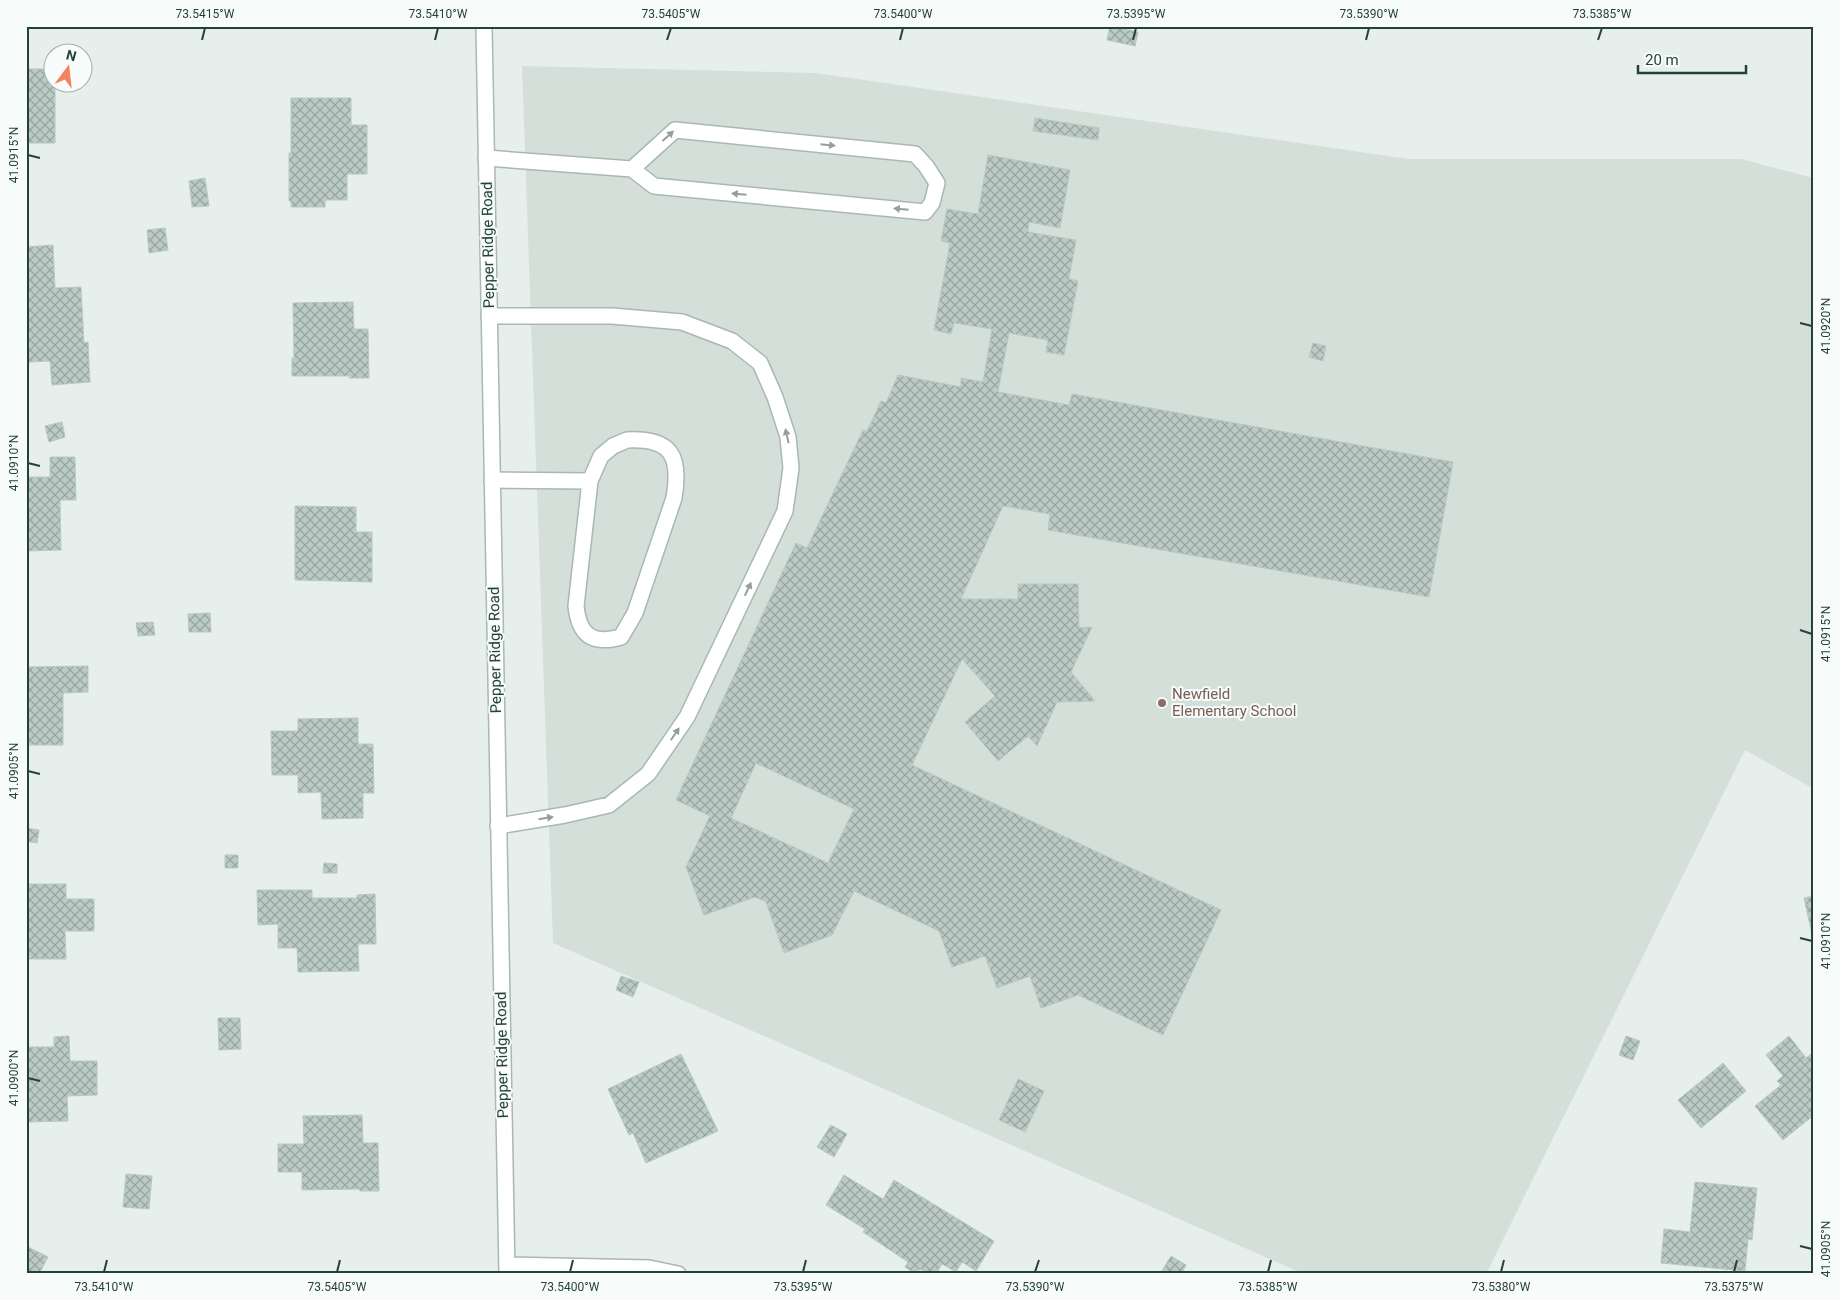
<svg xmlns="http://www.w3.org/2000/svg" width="1840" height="1300" font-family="Roboto,sans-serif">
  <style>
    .built { fill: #d4dfda }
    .building { fill: url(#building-cross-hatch); stroke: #b8c9c2; fill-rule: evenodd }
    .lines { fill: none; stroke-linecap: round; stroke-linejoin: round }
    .lane-casing { stroke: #a8b8b2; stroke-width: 18 }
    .street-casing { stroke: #a8b8b2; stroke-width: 18 }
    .lane { stroke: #fff; stroke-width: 15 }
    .street { stroke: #fff; stroke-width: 15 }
    .oneway { fill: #92a09c }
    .ticks { fill: none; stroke: #24423a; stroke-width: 2 }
    .education-dot { fill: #8d6e63; stroke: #f7fbf9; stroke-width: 2 }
    .labels { text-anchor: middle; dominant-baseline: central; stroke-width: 4; stroke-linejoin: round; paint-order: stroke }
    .street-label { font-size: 15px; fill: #24423a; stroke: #f7fbf9 }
    .education-label { font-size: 15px; fill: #785e54; stroke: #f7fbf9; text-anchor: start }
    .neatline { fill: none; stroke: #24423a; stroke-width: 2 }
    .ticks-label { font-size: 12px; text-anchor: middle; fill: #24423a }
  </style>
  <defs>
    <pattern id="building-cross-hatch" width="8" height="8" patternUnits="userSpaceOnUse" patternTransform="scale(1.25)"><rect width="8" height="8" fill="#bbcac4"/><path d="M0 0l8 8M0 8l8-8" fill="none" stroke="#98a6a0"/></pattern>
  </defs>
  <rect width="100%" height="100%" fill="#e6efeb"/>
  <!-- built -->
  <path class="built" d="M522,66L816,73L1409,159H1741L1814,178V789L1745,750L1486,1274H1304L553,943Z"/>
  <!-- building -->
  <path class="building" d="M1110,26L1138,32L1135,46L1107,40Z
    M26,69H52V82H55V143H26Z
    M291,98H351V125H367V174H347V200H325V207H291V201H289V153H291Z
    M1035,118L1099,128L1098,140L1033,131Z
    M988,155L1070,170L1060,228L1029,222L1028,232L1076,240L1069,279L1078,281L1064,355L1046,352L1048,340L1009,333L998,392L1069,405L1072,394L1453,462L1429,597L1048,530L1050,514L1003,506L961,599H1018V584H1078L1079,628L1092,627L1071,672L1095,701L1057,702L1037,746L1028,736L998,761L965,722L995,696L962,659L912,765L1221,910L1163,1035L1078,995L1041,1008L1030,976L997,988L985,956L952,967L939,931L854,891L832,935L784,953L766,902L755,897L704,915L686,867L710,816L676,800L796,543L807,548L863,430L867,431L881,401L886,403L898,375L961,387V378L983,382L992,329L954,323L951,334L934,330L950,243L941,241L947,209L978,214ZM756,763L854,809L828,863L731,818Z
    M205,178L209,206L192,207L189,181Z
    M165,228L168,250L149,253L147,230Z
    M53,245L55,288L81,287L84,343L88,342L90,382L52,385L50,361L29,362V364H26V247Z
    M353,302L354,329H368L369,378H349L350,376H292V358H294L293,303Z
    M1313,343L1326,346L1323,361L1309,357Z
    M62,422L65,437L49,442L45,426Z
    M50,457H75L76,500H60L61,550L26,551V477H50Z
    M295,506L356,507V532H372V582L295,580Z
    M210,613L211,632H189L188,614Z
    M153,622L155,635L138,636L136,623Z
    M88,666V692L63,693V745H26V667Z
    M358,718V744H373L374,793H363V818L322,819L321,792L298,793V775H272L271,731H298V719Z
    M26,828L39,830L37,843L26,841Z
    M225,855H238V868H225Z
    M324,863L337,864V873H323Z
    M26,884H66V899H94V931H65L66,959H26Z
    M257,890H312V898H357V895L375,894L376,944H358L359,971L298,972L297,948H278V924L258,925Z
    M1814,896V943L1804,898Z
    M621,976L639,982L633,997L616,990Z
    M218,1018H240L241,1049L219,1050Z
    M69,1036L70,1061H97V1095L67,1096L68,1121L26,1122V1047H54V1037Z
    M1626,1036L1640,1041L1633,1060L1619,1055Z
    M1789,1036L1806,1058L1814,1052V1115L1783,1140L1755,1106L1781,1085L1777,1081L1783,1076L1766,1055Z
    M681,1054L718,1131L646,1163L633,1133L629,1135L608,1089Z
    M1723,1063L1746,1091L1701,1128L1678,1100Z
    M1018,1079L1044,1091L1025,1132L999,1120Z
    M362,1115L363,1143H378L379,1191H360L359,1189L302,1190V1172H278V1144H304L303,1116Z
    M831,1125L847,1134L834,1157L817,1147Z
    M126,1174L152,1176L149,1209L123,1207Z
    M844,1175L883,1199L894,1180L994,1241L976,1271L962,1262L956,1272L942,1264L936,1274H928L920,1269L916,1274L905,1267L908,1262L863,1232L865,1229L826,1205Z
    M1695,1182L1757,1188L1752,1240L1748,1239L1745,1271L1661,1263L1664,1229L1690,1232Z
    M26,1246L48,1257L39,1274H26Z
    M1171,1256L1186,1265L1181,1274H1160Z"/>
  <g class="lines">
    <defs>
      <path id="lane" d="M486,158L632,169L654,186L925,212L932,203L937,183L926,166L915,154L675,130L632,169
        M489,316H612L682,322L732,341L760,363L775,397L788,437L791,468L785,511L687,717L648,774L609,805L565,815L498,826
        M627,440C672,438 681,456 674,498L635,613L621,637C592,645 579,635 576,606L590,481L601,456L613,446Z
        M492,480L590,481"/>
      <path id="street" d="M484,26L507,1274
        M507,1265L649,1268L678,1274"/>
    </defs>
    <!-- lane casing -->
    <use href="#lane" class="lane-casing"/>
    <!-- street casing -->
    <use href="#street" class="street-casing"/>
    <!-- lane -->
    <use href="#lane" class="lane"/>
    <!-- street -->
    <use href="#street" class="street"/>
  </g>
  <!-- one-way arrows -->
  <defs><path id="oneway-solid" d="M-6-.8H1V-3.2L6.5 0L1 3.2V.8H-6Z" transform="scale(1.25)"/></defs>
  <g class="oneway">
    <use href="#oneway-solid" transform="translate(668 136) rotate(-42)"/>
    <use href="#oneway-solid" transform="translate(828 145) rotate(6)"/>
    <use href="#oneway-solid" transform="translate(739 194) rotate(-175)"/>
    <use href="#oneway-solid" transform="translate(901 209) rotate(-175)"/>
    <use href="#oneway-solid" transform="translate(787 436) rotate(-103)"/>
    <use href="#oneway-solid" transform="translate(748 589) rotate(-65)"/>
    <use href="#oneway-solid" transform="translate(675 734) rotate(-56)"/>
    <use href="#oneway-solid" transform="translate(546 818) rotate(-9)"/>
  </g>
  <!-- ticks -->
  <path class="ticks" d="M202,40L205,28M435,40L438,28M667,40L671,28M900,40L903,28M1133,40L1136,28M1366,40L1369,28M1598,40L1602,28M28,155L40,158M1800,323L1812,326M28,463L40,466M1800,630L1812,634M28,771L40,774M1800,938L1812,941M28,1078L40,1081M1800,1246L1812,1249M104,1272L107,1260M337,1272L340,1260M570,1272L573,1260M803,1272L806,1260M1035,1272L1039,1260M1268,1272L1271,1260M1501,1272L1504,1260M1734,1272L1737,1260"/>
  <!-- markers -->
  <circle class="education-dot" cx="1162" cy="703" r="5"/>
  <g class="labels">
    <!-- street labels -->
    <g class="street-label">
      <text transform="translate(488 245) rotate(-91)">Pepper Ridge Road</text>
      <text transform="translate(495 650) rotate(-91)">Pepper Ridge Road</text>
      <text transform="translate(502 1055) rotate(-91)">Pepper Ridge Road</text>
    </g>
    <!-- education labels -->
    <g class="education-label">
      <text x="1172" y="694">Newfield<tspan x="1172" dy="17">Elementary School</tspan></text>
    </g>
  </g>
  <!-- border -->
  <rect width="1840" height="1300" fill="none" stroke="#f7fbf9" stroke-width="55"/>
  <!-- north arrow -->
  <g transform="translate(68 68) rotate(15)"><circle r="24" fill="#f7fbf9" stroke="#a3b1ad"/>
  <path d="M0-4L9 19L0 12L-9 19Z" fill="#f4845f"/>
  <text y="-8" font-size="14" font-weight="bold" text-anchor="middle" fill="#24423a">N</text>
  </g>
  <!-- scale -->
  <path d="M1638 65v8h108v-8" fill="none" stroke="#24423a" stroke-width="2.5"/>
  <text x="1645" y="65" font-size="15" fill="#24423a" stroke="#f7fbf9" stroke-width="4" paint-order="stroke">20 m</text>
  <rect x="28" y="28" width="1784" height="1244" class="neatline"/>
  <g class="ticks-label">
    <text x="205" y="18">73.5415°W</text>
    <text x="438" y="18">73.5410°W</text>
    <text x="671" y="18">73.5405°W</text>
    <text x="903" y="18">73.5400°W</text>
    <text x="1136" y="18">73.5395°W</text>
    <text x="1369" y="18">73.5390°W</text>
    <text x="1602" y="18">73.5385°W</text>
    <text transform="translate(14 155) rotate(-90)" y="4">41.0915°N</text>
    <text transform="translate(1826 326) rotate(-90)" y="4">41.0920°N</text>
    <text transform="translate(14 463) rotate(-90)" y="4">41.0910°N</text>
    <text transform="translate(1826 634) rotate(-90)" y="4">41.0915°N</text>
    <text transform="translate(14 771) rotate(-90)" y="4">41.0905°N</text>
    <text transform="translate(1826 941) rotate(-90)" y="4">41.0910°N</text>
    <text transform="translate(14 1078) rotate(-90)" y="4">41.0900°N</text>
    <text transform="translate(1826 1249) rotate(-90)" y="4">41.0905°N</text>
    <text x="104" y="1291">73.5410°W</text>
    <text x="337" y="1291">73.5405°W</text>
    <text x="570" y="1291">73.5400°W</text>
    <text x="803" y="1291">73.5395°W</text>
    <text x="1035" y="1291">73.5390°W</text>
    <text x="1268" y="1291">73.5385°W</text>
    <text x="1501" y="1291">73.5380°W</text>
    <text x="1734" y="1291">73.5375°W</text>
  </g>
</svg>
